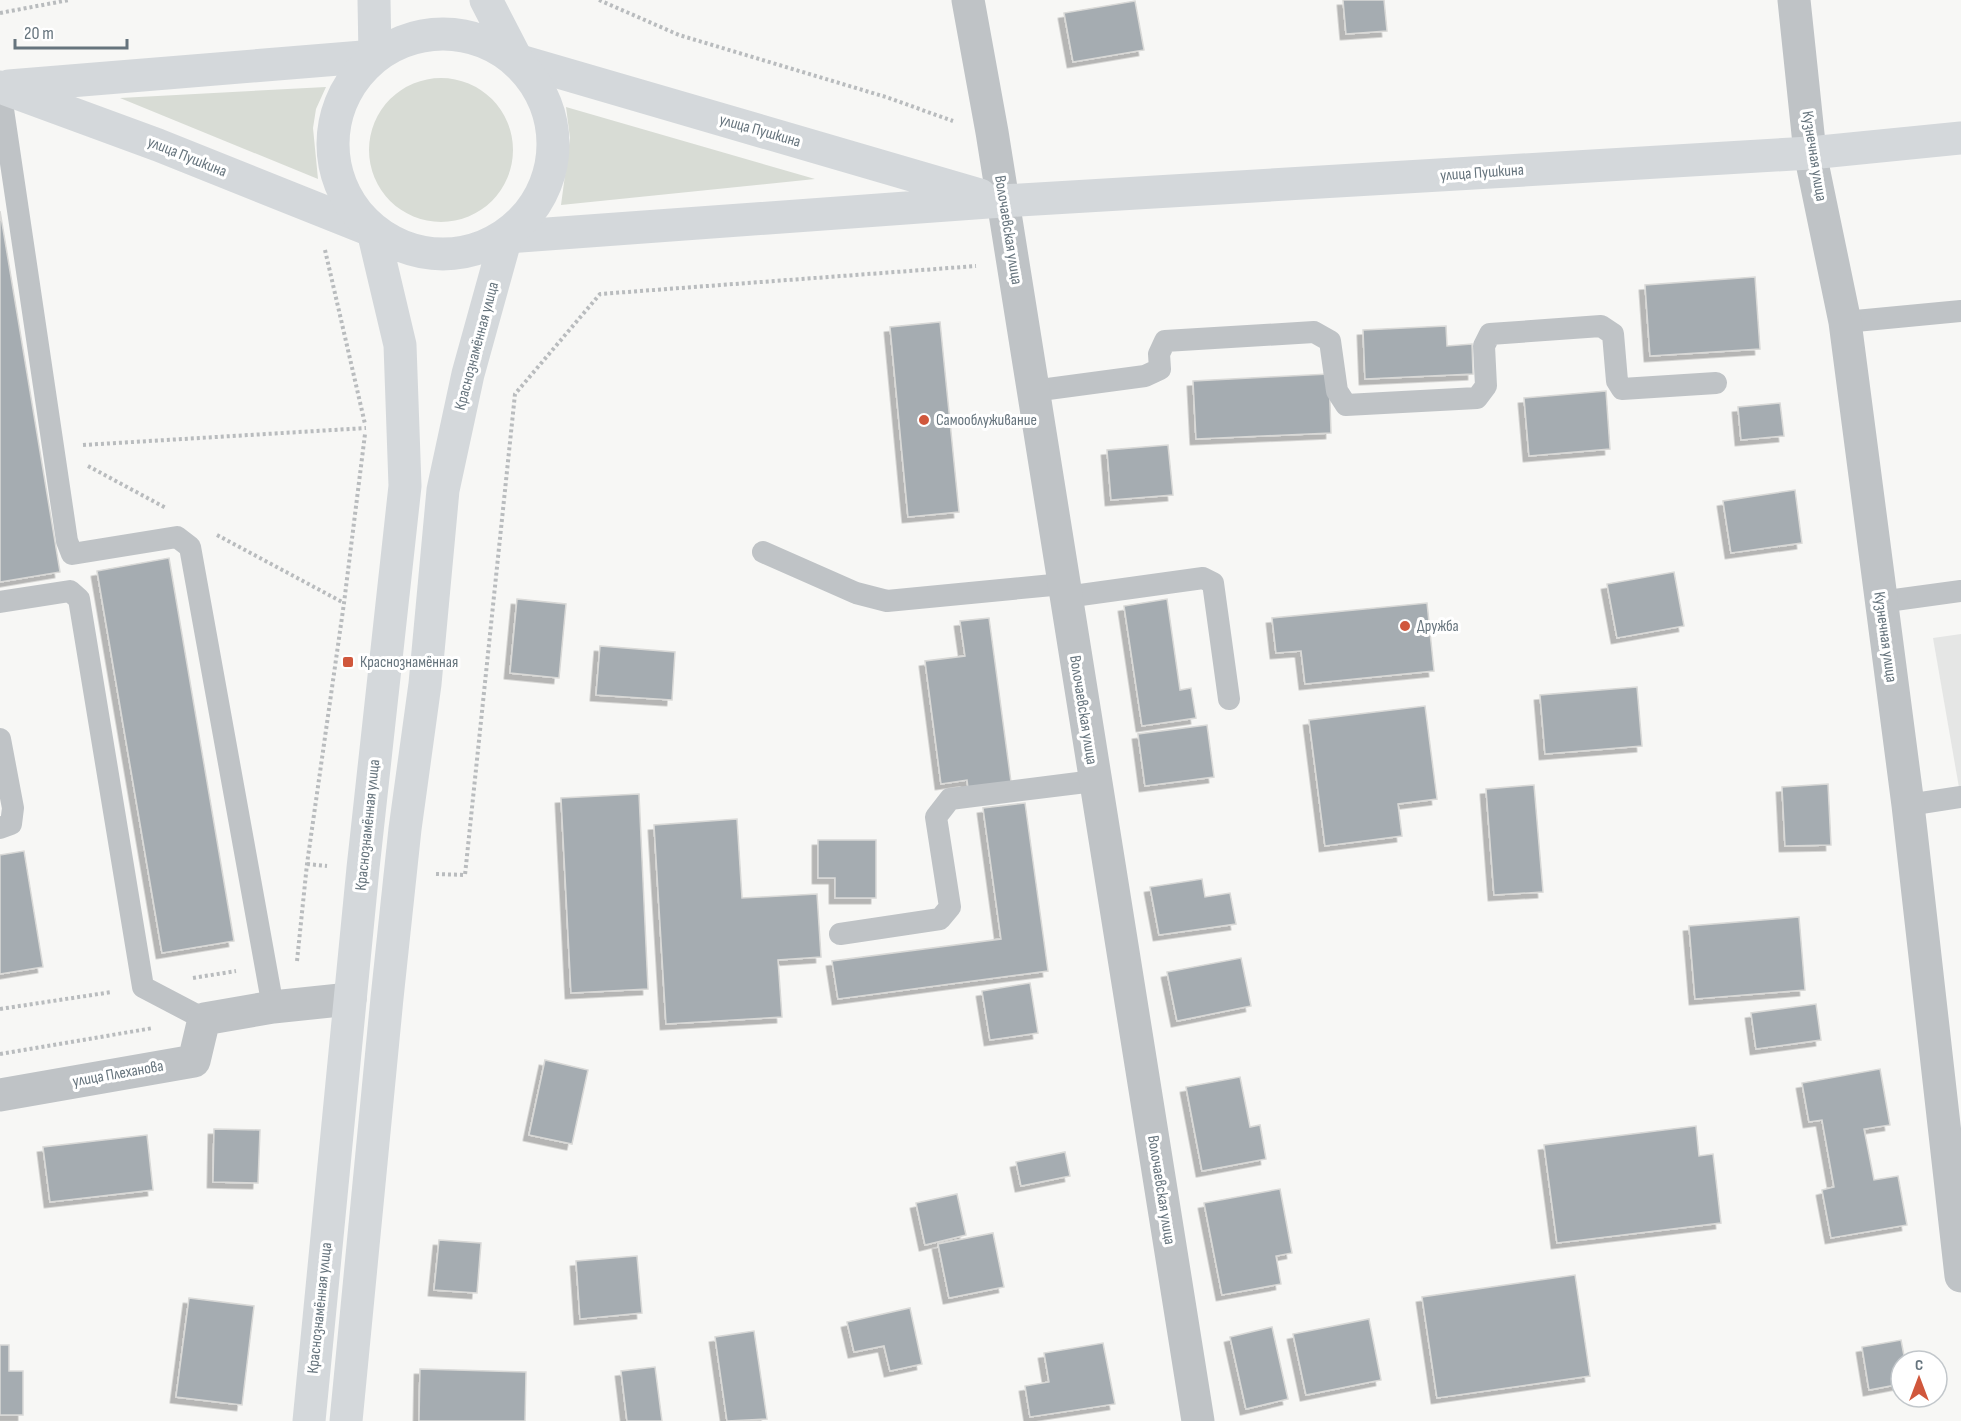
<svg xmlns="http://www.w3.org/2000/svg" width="1961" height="1421" font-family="'Sofia Sans Condensed',sans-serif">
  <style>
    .built { fill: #e5e6e5 }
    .green { fill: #d8dcd5 }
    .building { fill: #a5acb1; stroke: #d9d9d7; stroke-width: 1.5; filter: url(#shadow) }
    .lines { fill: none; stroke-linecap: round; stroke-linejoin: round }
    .path { stroke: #b9bcbe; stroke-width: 4; stroke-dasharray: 3 3; stroke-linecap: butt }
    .lane { stroke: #bfc3c6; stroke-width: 22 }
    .street { stroke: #bfc3c6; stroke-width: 33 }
    .secondary { stroke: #d4d8db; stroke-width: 33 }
    .highway { stroke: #d4d8db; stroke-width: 33 }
    .poi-dot { fill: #d0573c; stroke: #fff; stroke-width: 2 }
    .labels { text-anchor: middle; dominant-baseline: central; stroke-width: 6; stroke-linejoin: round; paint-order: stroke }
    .street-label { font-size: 16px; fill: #66747d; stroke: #fff }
    .poi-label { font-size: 16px; fill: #66747d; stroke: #fff; text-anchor: start }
  </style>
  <defs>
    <filter id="shadow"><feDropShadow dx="-5.5" dy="5.5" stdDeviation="0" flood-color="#0004"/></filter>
  </defs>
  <rect width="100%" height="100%" fill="#f7f7f5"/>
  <!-- built -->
  <path class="built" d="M1961,634V799L1933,638Z"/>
  <!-- green -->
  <path class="green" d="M369 150a72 72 0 1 1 144 0a72 72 0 1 1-144 0Z
    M326,87L316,109L313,128L318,179L120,98Z
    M566,107L815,179L561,205L570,138Z"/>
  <!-- building -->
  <path class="building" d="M1343,0H1384L1387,31L1346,34Z
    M1135,1L1144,50L1073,62L1064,13Z
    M0,211L60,572L0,582Z
    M1755,277L1760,349L1650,356L1645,285Z
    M940,322L959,512L908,517L890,327Z
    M1446,326L1447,346L1472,344L1473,374L1365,379L1363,330Z
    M1329,374L1331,433L1196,439L1193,381Z
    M1606,391L1610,449L1529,456L1524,398Z
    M1780,403L1784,436L1741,440L1738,407Z
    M1168,445L1173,495L1111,500L1107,450Z
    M1795,490L1802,543L1731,553L1723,501Z
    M169,558L234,941L162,953L97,571Z
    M1674,572L1684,626L1617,638L1607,584Z
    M517,599L566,604L559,678L510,673Z
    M1167,599L1180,690L1191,688L1196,718L1142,726L1124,606Z
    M1427,603L1434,671L1305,684L1301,651L1276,653L1272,618Z
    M989,618L1011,782L968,788L967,780L941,784L925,661L965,656L960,621Z
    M600,646L675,652L672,700L596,695Z
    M1637,687L1642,746L1545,754L1540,695Z
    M1425,706L1437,799L1398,804L1402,836L1325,846L1309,720Z
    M1207,725L1214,777L1145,786L1138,734Z
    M1828,784L1831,845L1785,846L1782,787Z
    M1534,785L1543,892L1494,895L1486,789Z
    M639,794L648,989L571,993L561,798Z
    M1025,803L1048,971L838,999L832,961L1001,939L983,808Z
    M737,819L742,898L817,894L821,957L778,960L782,1017L666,1024L654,825Z
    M818,840H876V898H835V878H818Z
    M24,851L43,967L0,974V855Z
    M1202,879L1205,897L1230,893L1236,924L1159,935L1150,887Z
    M1799,917L1805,990L1695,999L1689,926Z
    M1241,958L1251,1006L1177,1021L1167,972Z
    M1030,983L1038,1033L990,1040L982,991Z
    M1816,1004L1821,1040L1756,1049L1751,1013Z
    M545,1060L588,1070L572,1144L529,1135Z
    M1880,1069L1890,1125L1864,1129L1874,1180L1898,1176L1907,1225L1831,1238L1822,1190L1834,1187L1822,1120L1809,1122L1802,1083Z
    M1240,1077L1250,1127L1260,1125L1266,1159L1202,1171L1186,1087Z
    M1696,1126L1699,1156L1713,1154L1721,1223L1557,1243L1544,1145Z
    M214,1129L260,1130L258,1183L213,1182Z
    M147,1135L153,1190L50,1202L43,1147Z
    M1065,1152L1070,1176L1021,1186L1016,1162Z
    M1280,1189L1292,1253L1276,1256L1281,1284L1222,1295L1204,1203Z
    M957,1194L966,1235L925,1245L916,1203Z
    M993,1233L1004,1287L949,1298L938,1244Z
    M439,1240L481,1243L477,1293L434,1290Z
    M637,1256L642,1313L580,1319L576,1261Z
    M1575,1275L1590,1376L1437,1398L1422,1297Z
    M189,1298L254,1306L242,1405L176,1397Z
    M910,1308L922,1364L890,1371L884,1346L854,1352L847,1322Z
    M1369,1319L1381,1380L1306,1395L1293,1334Z
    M1272,1327L1288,1399L1246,1409L1230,1337Z
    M754,1331L767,1419L727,1421L715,1337Z
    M1901,1340L1905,1361H1901V1384L1869,1390L1862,1347Z
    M1103,1343L1115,1404L1030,1417L1025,1386L1049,1382L1044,1353Z
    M0,1345H9V1371H23V1415H0Z
    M655,1367L662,1421H627L621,1371Z
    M420,1369L526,1372L525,1421H419Z"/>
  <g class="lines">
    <!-- path -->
    <path class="path" d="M599,0L679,35L886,97L953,121
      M0,13L69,0
      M325,250L365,424
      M83,445L366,428
      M88,466L166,508
      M217,535L344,603
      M307,864L327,866
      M436,874L465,875L515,394L600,294L976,266
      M297,961L307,864L344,603L365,434
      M193,978L236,971
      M0,1009L112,992
      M0,1054L153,1028"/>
    <!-- lane -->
    <path class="lane" d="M0,89L67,541L72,554L177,537L190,547L273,1007
      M1845,322L1961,311
      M1033,391L1145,376L1160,369L1159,354L1165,341L1314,332L1330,341L1337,391L1346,405L1477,398L1486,386L1484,346L1490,334L1601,326L1613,334L1617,381L1622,389L1716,383
      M763,552L856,593L887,601L1063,584
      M1066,597L1203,578L1213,583L1229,699
      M0,602L70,591L79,599L143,987L204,1019
      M1880,602L1961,591
      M0,739L13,808L11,824L0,828
      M1908,805L1961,797
      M840,934L940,919L950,907L936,817L950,799L1094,781"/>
    <!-- street -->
    <path class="street" d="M968,0L992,132L1198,1421
      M1794,0L1810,153L1845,322L1908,805L1961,1276
      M0,1095L194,1061L204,1019L273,1007L350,999"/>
    <!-- secondary -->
    <path class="secondary" d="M517,60L980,195
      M9,86L375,56
      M0,87L158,145L373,231
      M506,237L1002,201L1810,153L1961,138"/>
    <!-- highway -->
    <path class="highway" d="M374,0L375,56
      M486,0L517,60
      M333 144a110 110 0 1 1 220 0a110 110 0 1 1-220 0Z
      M309,1421L363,868L405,486L400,345L373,231
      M346,1421L387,998L405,829L425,684L443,490L468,374L506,237"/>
  </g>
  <!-- markers -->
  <g class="poi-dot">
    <circle cx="924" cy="420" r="6"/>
    <circle cx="1405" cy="626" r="6"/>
    <rect x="342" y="656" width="12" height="12" rx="3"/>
  </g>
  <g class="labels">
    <!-- street labels -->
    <g class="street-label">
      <text transform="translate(760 131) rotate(16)">улица Пушкина</text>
      <text transform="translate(1814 156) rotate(81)">Кузнечная улица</text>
      <text transform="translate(187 157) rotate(22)">улица Пушкина</text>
      <text transform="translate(1482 173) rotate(-4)">улица Пушкина</text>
      <text transform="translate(1008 230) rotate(81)">Волочаевская улица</text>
      <text transform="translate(477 346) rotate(-75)">Краснознамённая улица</text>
      <text transform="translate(1885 637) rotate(82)">Кузнечная улица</text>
      <text transform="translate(1083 710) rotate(81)">Волочаевская улица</text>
      <text transform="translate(368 825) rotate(-84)">Краснознамённая улица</text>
      <text transform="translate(118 1074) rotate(-10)">улица Плеханова</text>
      <text transform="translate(1161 1190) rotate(81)">Волочаевская улица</text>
      <text transform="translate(320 1308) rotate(-84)">Краснознамённая улица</text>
    </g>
    <!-- poi labels -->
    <g class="poi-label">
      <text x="936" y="420">Самооблуживание</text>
      <text x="1417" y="626">Дружба</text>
      <text x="360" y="662">Краснознамённая</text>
    </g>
  </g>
  <!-- north arrow -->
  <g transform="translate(1919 1379)"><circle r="28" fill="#ffffff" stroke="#c2c7cb" stroke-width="1.5"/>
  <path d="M0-4.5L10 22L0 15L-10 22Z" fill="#d0573c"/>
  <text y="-9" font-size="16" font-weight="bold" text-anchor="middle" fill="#66747d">С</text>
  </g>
  <!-- scale -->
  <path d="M15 39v9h112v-9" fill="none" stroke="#66747d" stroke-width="3"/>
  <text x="24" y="39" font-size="18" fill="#66747d" stroke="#ffffff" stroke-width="4.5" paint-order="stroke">20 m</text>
</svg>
